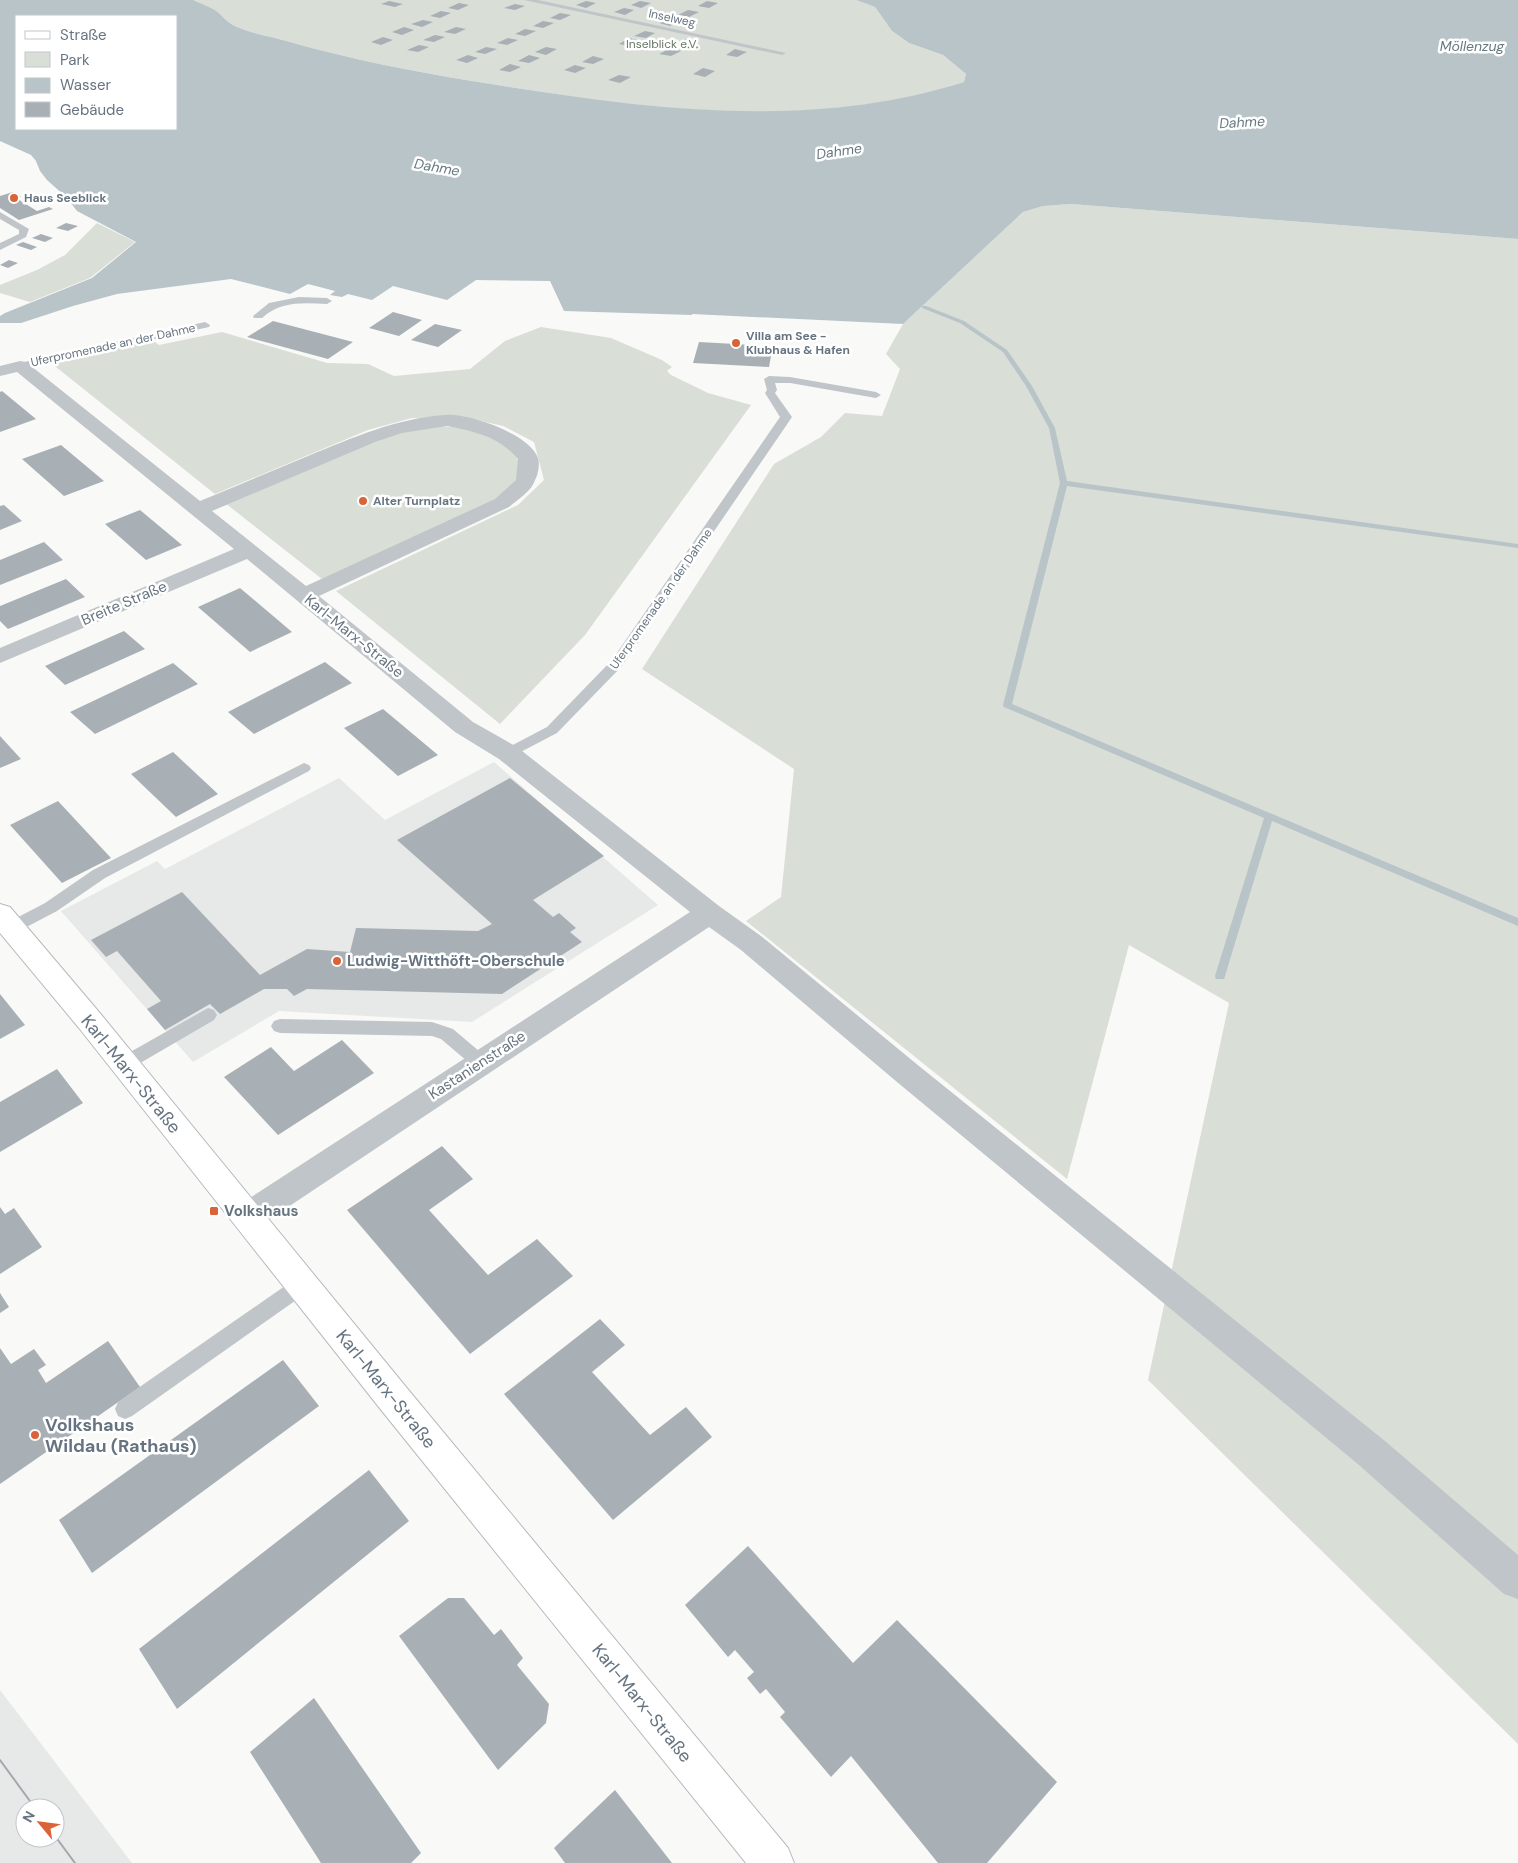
<svg xmlns="http://www.w3.org/2000/svg" width="1518" height="1863" font-family="'DM Sans',sans-serif">
  <style>
    .built { fill: #e7e8e8; fill-rule: evenodd }
    .green { fill: #d9ded7 }
    .water { fill: #b9c4c8; fill-rule: evenodd }
    .lines { fill: none; stroke-linecap: round; stroke-linejoin: round }
    .stream { fill: #b9c4c8; fill-rule: evenodd }
    .building { fill: #a8b0b6 }
    .secondary-casing { stroke: #b5babf; stroke-width: 2 }
    .service { fill: #c0c5c9; fill-rule: evenodd }
    .minor { fill: #c0c5c9; fill-rule: evenodd }
    .secondary { fill: #fff; fill-rule: evenodd }
    .tram { stroke: #a2a9ae; stroke-width: 2 }
    .poi-dot { fill: #da6437; stroke: #fff; stroke-width: 2 }
    .labels { text-anchor: middle; dominant-baseline: central; stroke-width: 5; stroke-linejoin: round; paint-order: stroke }
    .far-street-label { font-size: 12px; fill: #667481; stroke: #fff }
    .far-park-label { font-size: 12px; fill: #677965; stroke: #fff }
    .far-poi-label { font-size: 12px; font-weight: bold; fill: #667481; stroke: #fff; text-anchor: start }
    .far-water-label { font-size: 14px; font-style: italic; fill: #667981; stroke: #fff }
    .street-label { font-size: 15px; fill: #667481; stroke: #fff }
    .poi-label { font-size: 15px; font-weight: bold; fill: #667481; stroke: #fff; text-anchor: start }
    .near-street-label { font-size: 18px; fill: #667481; stroke: #fff }
    .near-poi-label { font-size: 18px; font-weight: bold; fill: #667481; stroke: #fff; text-anchor: start }
  </style>
  <rect width="100%" height="100%" fill="#f9f9f7"/>
  <!-- built -->
  <path class="built" d="M494,762L658,905L472,1022L279,1011L193,1062L61,911L157,861L165,869L339,778L385,820Z
    M0,1690L132,1863H0ZM25,1808H55V1838H25Z"/>
  <!-- green -->
  <path class="green" d="M193,0H856L875,7L892,31L909,43L943,55L966,74L964,82C803,134 635,107 472,81C411,71 350,59 290,42C273,37 254,34 237,27C228,24 222,15 215,10C208,6 200,3 193,0Z
    M1071,204L1518,239V1744L1148,1380L1229,1003L1129,945L1067,1179L746,921L781,897L794,769L642,669L774,464L821,437L845,413L882,416L900,369L886,354L903,324L1023,212L1043,206Z
    M97,223L135,242L90,278L30,302L0,293V285L37,270L65,255Z
    M541,327L611,338L662,360L672,367L667,371L671,375L708,393L751,405L585,635L500,724L336,591L518,505L544,480L534,442L503,426L464,417L412,418L368,430L215,494L51,363L152,340L159,345L222,332L327,363L368,364L394,376L470,369L505,341Z
    M439,426C465,428 500,430 516,456C520,463 522,473 518,481C515,488 507,494 502,499L322,579L225,503L393,434Z"/>
  <!-- water -->
  <path class="water" d="M0,0H193C200,3 208,6 215,10C222,15 228,24 237,27C254,34 272,37 290,42C350,59 411,71 472,81C636,107 802,133 964,82L966,74L943,55L909,43L892,31L875,7L856,0H1518V239L1071,204L1043,206L1023,212L903,324L692,314V315L564,311L550,281L476,280L447,300L393,286L372,300L348,294L342,297L330,295L335,291L308,284L290,294L231,279L117,294L73,306L21,323H0V316L5,313L92,278L136,242L77,211L66,197L47,180L40,171L36,161L31,155L0,141ZM16,16H176V129H16Z"/>
  <g class="lines">
    <!-- stream -->
    <path class="stream" d="M922,306H926L964,321L1007,350L1032,386L1055,428L1067,481L1518,544V548L1067,486L1012,704L1518,918V926L1272,821L1225,976L1224,979H1216L1215,976L1264,818L1004,707L1003,705L1060,483L1049,428L1026,386L1003,352L960,323L922,308Z"/>
  </g>
  <!-- building -->
  <path class="building" d="M389,1L403,4L395,7L381,4Z
    M586,1L596,3L586,8L576,5Z
    M640,1L651,3L641,8L631,5Z
    M707,1L718,3L709,8L698,6Z
    M459,3L469,5L458,10L448,8Z
    M515,4L525,6L515,10L504,8Z
    M624,8L634,10L625,15L614,12Z
    M688,10L699,12L689,17L678,15Z
    M441,11L451,13L440,18L430,16Z
    M560,13L571,15L560,20L550,18Z
    M669,19L680,21L670,26L659,23Z
    M423,20L433,22L422,27L411,24Z
    M543,21L554,23L543,28L533,26Z
    M404,27L414,30L402,35L392,32Z
    M456,27L466,29L455,34L444,32Z
    M525,29L536,31L525,36L515,34Z
    M645,31L655,33L646,38L634,36Z
    M435,35L445,37L434,42L423,40Z
    M383,37L393,40L381,45L371,42Z
    M508,38L518,40L507,45L497,43Z
    M629,38L640,41L630,46L619,44Z
    M688,38L699,41L689,46L678,43Z
    M419,45L429,47L418,52L407,50Z
    M486,47L497,49L485,54L475,52Z
    M546,47L557,49L546,55L535,52Z
    M669,49L681,51L671,56L659,54Z
    M735,49L747,52L737,57L726,55Z
    M468,55L478,58L467,63L456,60Z
    M529,55L540,58L529,63L518,61Z
    M593,56L604,59L593,64L582,62Z
    M510,64L521,67L510,72L499,70Z
    M575,65L586,68L575,73L564,70Z
    M703,68L715,71L705,77L693,74Z
    M619,75L631,77L620,83L608,80Z
    M13,192L21,197L16,198L37,211L49,207L53,209L19,220L0,208V196Z
    M66,223L78,226L68,231L56,228Z
    M41,234L53,238L45,242L32,238Z
    M23,242L37,247L31,250L16,245Z
    M9,260L18,263L8,268L0,265Z
    M393,312L422,320L399,336L369,328Z
    M273,321L353,342L328,359L247,337Z
    M435,324L462,330L438,347L411,340Z
    M699,342L753,345L752,349H766L765,355L771,356L769,367L693,363Z
    M2,391L36,419L0,432V392Z
    M61,445L104,481L64,496L22,459Z
    M4,505L22,521L0,530V506Z
    M140,510L182,545L146,560L105,524Z
    M44,542L63,560L0,585V560Z
    M66,579L85,597L8,629L0,621V606Z
    M240,588L292,632L250,652L198,607Z
    M124,631L145,649L65,685L45,666Z
    M325,662L352,683L254,734L228,712Z
    M173,663L198,684L95,734L70,712Z
    M383,709L438,755L398,776L344,728Z
    M0,736L21,759L0,768Z
    M173,752L218,794L176,817L131,774Z
    M510,778L604,856L533,900L553,917L559,913L576,928L570,932L582,942L502,994L307,989L294,996L287,989H264L220,1014L210,1004L165,1030L147,1009L161,1001L117,951L106,957L91,940L182,892L260,975L307,949L350,952L356,928L478,931L492,924L397,840Z
    M58,801L111,858L62,883L10,825Z
    M0,994L25,1025L0,1039Z
    M342,1040L374,1073L278,1135L224,1077L271,1047L294,1071Z
    M57,1069L83,1103L0,1152V1102Z
    M442,1146L473,1179L429,1210L488,1275L537,1239L573,1276L470,1354L347,1210Z
    M0,1207L5,1214L14,1208L42,1247L0,1274Z
    M0,1293L9,1307L0,1313Z
    M600,1319L625,1345L592,1372L650,1435L686,1407L712,1437L613,1520L504,1394Z
    M108,1341L140,1387L0,1484V1348L11,1364L34,1349L46,1365L38,1370L46,1383Z
    M283,1360L319,1406L92,1573L59,1520Z
    M369,1470L409,1521L177,1709L139,1649Z
    M748,1546L853,1663L897,1620L1057,1782L987,1863H938L851,1756L831,1777L780,1717L785,1712L766,1689L760,1694L747,1678L754,1672L735,1650L728,1657L685,1605Z
    M448,1598H464L494,1635L501,1629L523,1658L517,1665L549,1704L546,1723L498,1770L399,1636Z
    M314,1698L421,1853L411,1863H321L250,1752Z
    M615,1790L672,1863H565L554,1848Z"/>
  <g class="lines">
    <defs>
      <path id="secondary" d="M0,904L10,907L99,1012L406,1387L788,1848L794,1863H746L382,1411L79,1028L0,933Z"/>
    </defs>
    <!-- secondary casing -->
    <use href="#secondary" class="secondary-casing"/>
    <!-- service -->
    <path class="service" d="M524,0H538L786,53L782,55Z
      M0,212L29,229L26,237L0,250V243L19,234V230L0,219Z
      M299,297L327,298L332,301L327,304C302,303 281,301 262,318H254L253,316L269,303Z
      M205,322L210,325L209,327L20,369L15,366L20,363Z
      M769,376L790,377L876,392L881,395L876,398L790,383H775L777,390L775,393L792,417L622,666L557,733L513,756H503L501,753L503,750L547,727L612,660L780,417L765,393L767,390L764,379Z
      M304,763L309,765L311,768L309,771L105,878L57,911L17,932L11,934L5,932L3,928L5,924L45,903L93,870Z
      M208,1008L214,1010L217,1015L214,1020L130,1069L124,1071L118,1069L115,1064L118,1059Z
      M280,1019L432,1022L453,1029L486,1057L489,1062L486,1067L480,1069L474,1067L441,1039L432,1036L280,1033L274,1031L271,1026L274,1021Z
      M302,1276L309,1279L312,1285L309,1291L132,1416L125,1419L118,1416L115,1409L118,1402L295,1279Z"/>
    <!-- minor -->
    <path class="minor" d="M20,361L26,362L200,501C236,486 272,471 308,456C352,438 397,418 445,415C468,413 530,434 538,458C540,464 538,475 535,480C532,491 517,500 509,507L319,596L473,722L517,747L719,906L761,936L919,1066L1385,1441L1518,1555V1599L1504,1594L1359,1465L897,1082L741,950L709,927L258,1227L247,1231L236,1227L231,1217L236,1207L690,912L499,759L455,732L247,559L0,663V648L234,549L17,372L0,376V366ZM447,426C474,431 500,437 518,459L516,480L495,499L306,586L212,511L375,442L402,433Z"/>
    <!-- secondary -->
    <use href="#secondary" class="secondary"/>
    <!-- tram -->
    <path class="tram" d="M0,1760L35,1808
      M55,1836L75,1863"/>
  </g>
  <!-- markers -->
  <g class="poi-dot">
    <circle cx="14" cy="198" r="5"/>
    <circle cx="736" cy="343" r="5"/>
    <circle cx="363" cy="501" r="5"/>
    <circle cx="337" cy="961" r="5"/>
    <rect x="209" y="1206" width="10" height="10" rx="2.5"/>
    <circle cx="35" cy="1435" r="5"/>
  </g>
  <g class="labels">
    <!-- far-street labels -->
    <g class="far-street-label">
      <text transform="translate(672 18) rotate(12)">Inselweg</text>
      <text transform="translate(113 345) rotate(-12)">Uferpromenade an der Dahme</text>
      <text transform="translate(661 599) rotate(-55)">Uferpromenade an der Dahme</text>
    </g>
    <!-- far-park labels -->
    <g class="far-park-label">
      <text x="662" y="44">Inselblick e.V.</text>
    </g>
    <!-- far-poi labels -->
    <g class="far-poi-label">
      <text x="24" y="198">Haus Seeblick</text>
      <text x="746" y="336">Villa am See -<tspan x="746" dy="14">Klubhaus &amp; Hafen</tspan></text>
      <text x="373" y="501">Alter Turnplatz</text>
    </g>
    <!-- far-water labels -->
    <g class="far-water-label">
      <text x="1472" y="46">Möllenzug</text>
      <text transform="translate(1242 122) rotate(-3)">Dahme</text>
      <text transform="translate(839 151) rotate(-8)">Dahme</text>
      <text transform="translate(437 167) rotate(10)">Dahme</text>
    </g>
    <!-- street labels -->
    <g class="street-label">
      <text transform="translate(124 603) rotate(-23)">Breite Straße</text>
      <text transform="translate(354 636) rotate(39)">Karl-Marx-Straße</text>
      <text transform="translate(477 1065) rotate(-33)">Kastanienstraße</text>
    </g>
    <!-- poi labels -->
    <g class="poi-label">
      <text x="347" y="961">Ludwig-Witthöft-Oberschule</text>
      <text x="224" y="1211">Volkshaus</text>
    </g>
    <!-- near-street labels -->
    <g class="near-street-label">
      <text transform="translate(131 1074) rotate(51)">Karl-Marx-Straße</text>
      <text transform="translate(386 1389) rotate(51)">Karl-Marx-Straße</text>
      <text transform="translate(642 1703) rotate(51)">Karl-Marx-Straße</text>
    </g>
    <!-- near-poi labels -->
    <g class="near-poi-label">
      <text x="45" y="1425">Volkshaus<tspan x="45" dy="21">Wildau (Rathaus)</tspan></text>
    </g>
  </g>
  <!-- legend -->
  <rect x="15" y="15" width="162" height="115" fill="#ffffff" stroke="#c2c7cd"/>
  <rect x="25" y="31" width="25" height="8" fill="#ffffff" stroke="#c2c7cd"/>
  <text x="60" y="40" font-size="15" fill="#667481">Straße</text>
  <rect x="25" y="52" width="25" height="15" fill="#d9ded7" stroke="#c2c7cd"/>
  <text x="60" y="65" font-size="15" fill="#667481">Park</text>
  <rect x="25" y="78" width="25" height="15" fill="#b9c4c8" stroke="#c2c7cd"/>
  <text x="60" y="90" font-size="15" fill="#667481">Wasser</text>
  <rect x="25" y="102" width="25" height="15" fill="#a8b0b6" stroke="#c2c7cd"/>
  <text x="60" y="115" font-size="15" fill="#667481">Gebäude</text>
  <!-- north arrow -->
  <g transform="translate(40 1823) rotate(299)"><circle r="24" fill="#ffffff" stroke="#c2c7cd"/>
  <path d="M0-4L9 19L0 12L-9 19Z" fill="#da6437"/>
  <text y="-8" font-size="14" font-weight="bold" text-anchor="middle" fill="#667481">N</text>
  </g>
</svg>
